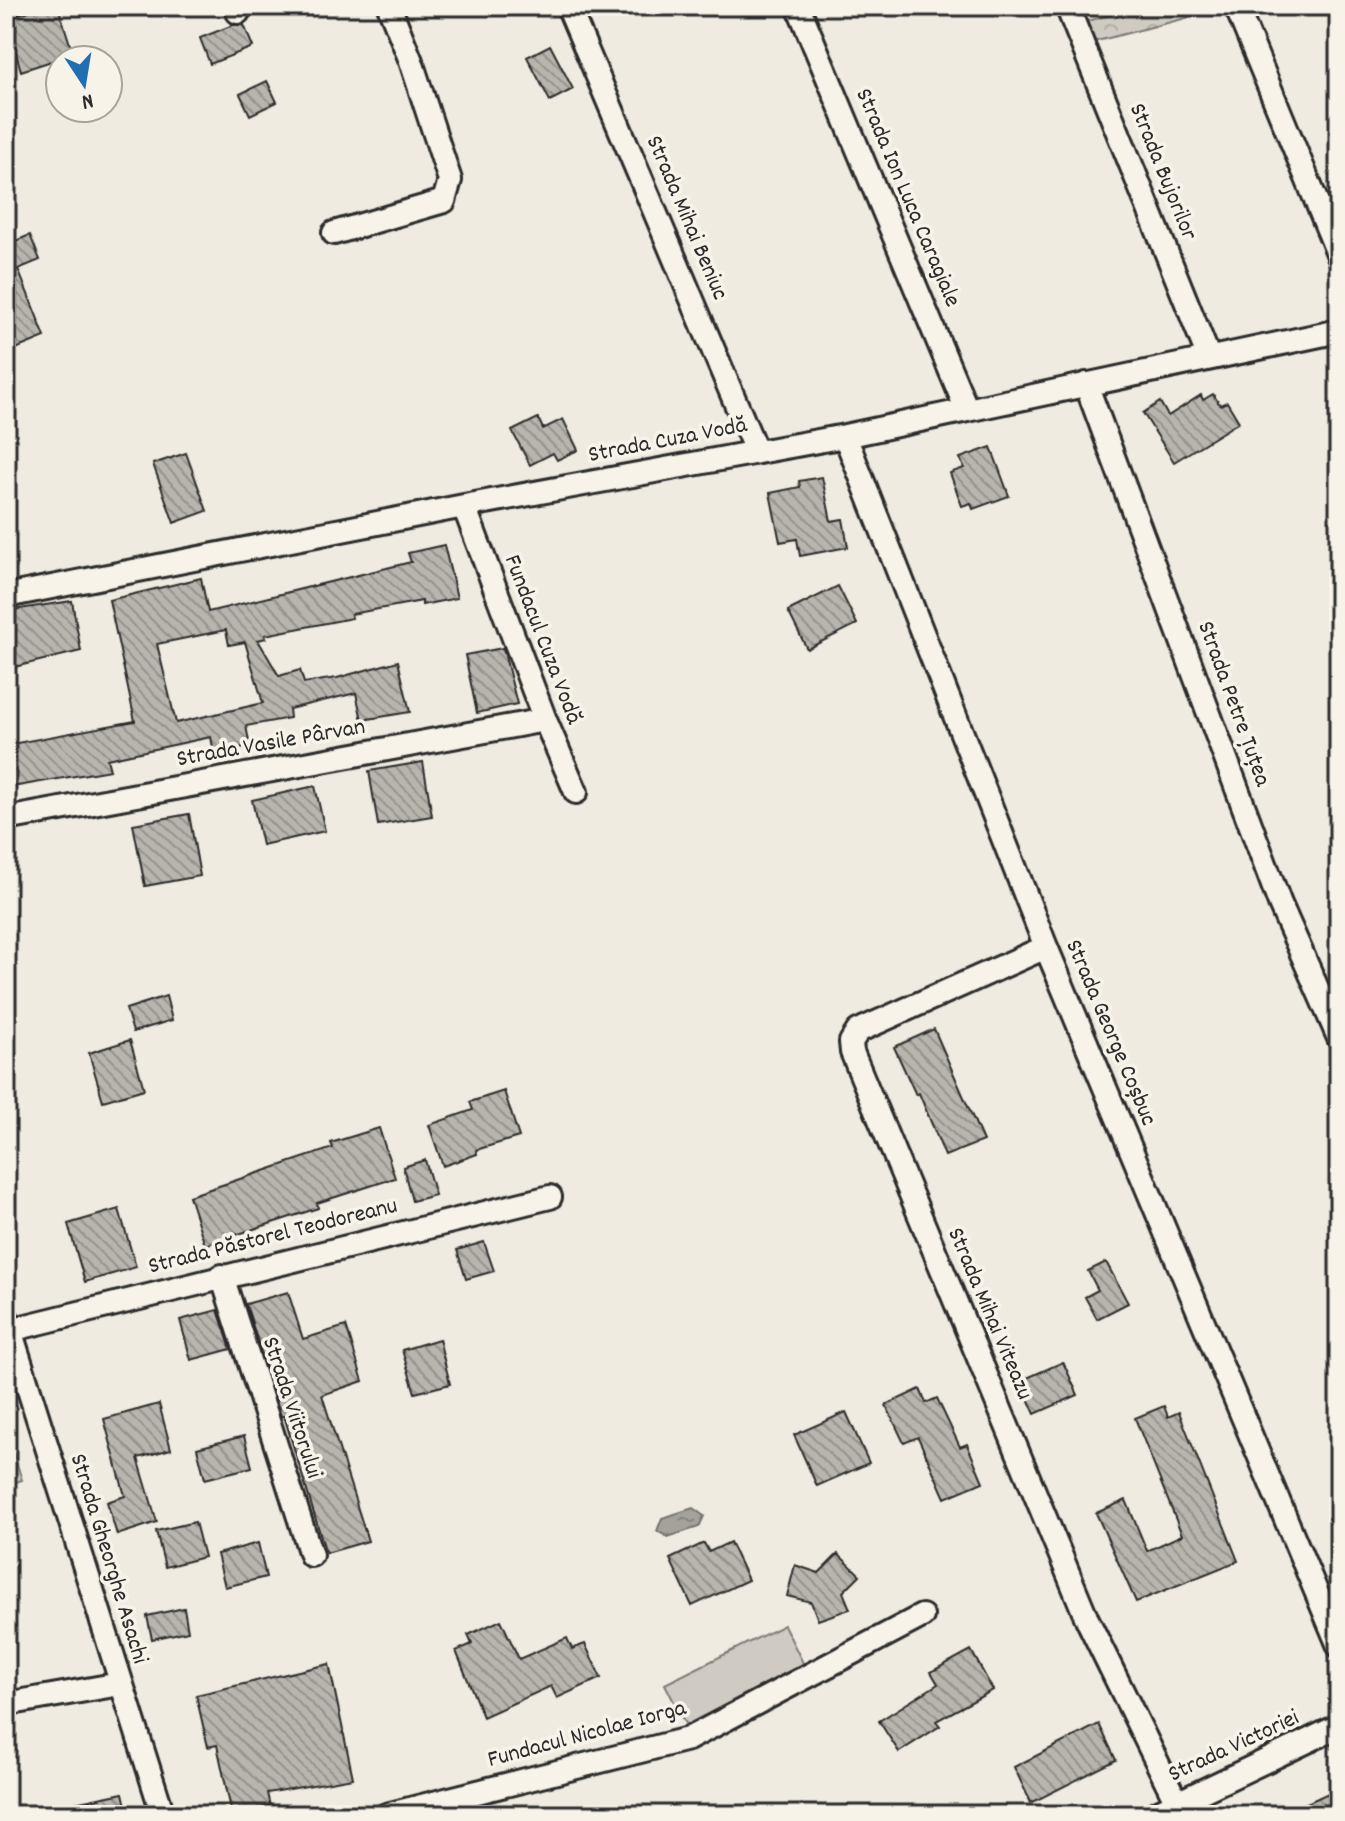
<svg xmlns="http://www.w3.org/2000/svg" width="1345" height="1821" font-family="Dekko,sans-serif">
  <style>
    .forest { fill: url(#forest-crowns); stroke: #7d7b76; stroke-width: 2 }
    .garden { fill: #cfcbc2; stroke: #7d7b76; stroke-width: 2 }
    .water { fill: url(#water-ripples); stroke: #74726e; stroke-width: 2 }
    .building { fill: url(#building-back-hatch); stroke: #2b2b2b; stroke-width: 2; fill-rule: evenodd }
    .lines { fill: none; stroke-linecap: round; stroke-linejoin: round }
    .street-casing { stroke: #2b2b2b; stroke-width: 28 }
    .street { stroke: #f7f3e8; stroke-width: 22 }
    .labels { text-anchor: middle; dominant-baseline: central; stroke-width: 7; stroke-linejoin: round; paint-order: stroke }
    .street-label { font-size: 24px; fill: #2b2b2b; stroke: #f7f3e8 }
  </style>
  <defs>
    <pattern id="forest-crowns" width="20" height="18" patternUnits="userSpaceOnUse" patternTransform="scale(2)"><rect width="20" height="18" fill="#cfcbc2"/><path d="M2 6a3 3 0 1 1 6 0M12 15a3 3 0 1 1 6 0" fill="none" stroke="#b2aea7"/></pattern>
    <pattern id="water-ripples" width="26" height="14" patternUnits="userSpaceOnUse" patternTransform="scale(2)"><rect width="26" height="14" fill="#a4a29a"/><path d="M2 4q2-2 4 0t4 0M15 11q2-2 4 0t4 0" fill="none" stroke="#86847e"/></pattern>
    <pattern id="building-back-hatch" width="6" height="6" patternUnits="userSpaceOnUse" patternTransform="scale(2)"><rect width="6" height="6" fill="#b8b5ae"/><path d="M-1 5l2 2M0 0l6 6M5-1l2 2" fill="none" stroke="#96938e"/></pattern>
  </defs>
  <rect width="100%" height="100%" fill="#efebe0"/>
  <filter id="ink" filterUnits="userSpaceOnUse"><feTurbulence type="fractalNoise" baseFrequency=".0125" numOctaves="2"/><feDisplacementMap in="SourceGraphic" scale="16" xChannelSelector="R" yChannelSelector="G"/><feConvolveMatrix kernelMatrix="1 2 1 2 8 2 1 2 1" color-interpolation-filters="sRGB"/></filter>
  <g filter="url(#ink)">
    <!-- forest -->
    <path class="forest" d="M1144,6H1195L1198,15L1093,42L1084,22Z
      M6,1429L22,1480L6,1485Z"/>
    <!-- garden -->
    <path class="garden" d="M784,1625L812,1681L693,1740L665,1684Z"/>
    <!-- water -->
    <path class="water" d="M693,1508L704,1516L699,1527L668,1537L657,1531L662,1518Z"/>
    <!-- building -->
    <path class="building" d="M45,6H58L73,54L21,71L6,18Z
      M233,25H244L253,47L210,64L200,38Z
      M550,45L573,89L550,101L527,57Z
      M267,81L277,102L250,115L240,94Z
      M30,235L40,260L18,269L45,337L6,353V242L8,244Z
      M1213,394L1220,405L1227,402L1239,422L1174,462L1143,413L1160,402L1168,416L1201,395L1203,400Z
      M538,418L543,429L563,419L578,450L557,460L553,453L530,465L512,431Z
      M991,447L1009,496L973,509L971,503L962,506L950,473L964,468L960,458Z
      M186,453L207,511L174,523L153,464Z
      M822,477L831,521L843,519L848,547L800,556L797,539L780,542L770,493L800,487L799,481Z
      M444,545L457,598L422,605V601L351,614L352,618L265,635L266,638L258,640L279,676L300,670L304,683L337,678L398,661L410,712L362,720L356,693L289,709L290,718L246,726L250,746L214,753L211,737L107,759L110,770L6,788V745L135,721L109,600L201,578L208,612L411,562L408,553ZM226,630L229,645L245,642L263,703L176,723L157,644Z
      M838,586L857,624L807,649L788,611Z
      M72,601L81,651L6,669V611Z
      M503,648L517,704L477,713L465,655Z
      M423,762L432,816L378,825L369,771Z
      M315,786L325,831L262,845L252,800Z
      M189,814L200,876L145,886L133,824Z
      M166,996L172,1020L133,1032L126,1009Z
      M934,1029L983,1141L945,1156L919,1093L916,1095L894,1047Z
      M130,1040L144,1089L103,1101L89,1053Z
      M504,1091L519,1137L476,1150L477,1154L443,1166L429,1125L473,1110L470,1102Z
      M379,1128L395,1178L317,1203L318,1208L205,1245L189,1196L333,1148L331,1143Z
      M425,1160L435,1195L412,1201L403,1167Z
      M119,1209L136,1267L85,1282L68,1224Z
      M484,1242L494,1271L466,1279L457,1250Z
      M1106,1262L1128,1303L1097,1319L1085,1297L1098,1290L1088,1271Z
      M288,1292L303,1339L346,1326L363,1381L322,1395L368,1541L326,1553L284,1416H281L246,1304Z
      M218,1310L231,1349L191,1360L180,1320Z
      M439,1339L450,1384L415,1393L402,1350Z
      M1063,1362L1078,1395L1035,1414L1020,1381Z
      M920,1389L926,1403L937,1398L960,1447L967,1444L983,1482L945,1498L918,1437L904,1443L886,1405Z
      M159,1404L171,1449L138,1458L157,1522L117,1535L107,1502L125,1496L104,1419Z
      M1164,1406L1168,1417L1179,1412L1238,1561L1136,1602L1096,1513L1126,1500L1147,1551L1182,1535L1135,1418Z
      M846,1412L869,1463L817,1486L794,1435Z
      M244,1436L252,1467L205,1479L197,1448Z
      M195,1522L204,1557L165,1567L156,1531Z
      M730,1542L748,1580L692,1606L670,1559L704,1543L709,1552Z
      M258,1543L266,1577L225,1587L217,1554Z
      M838,1554L860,1575L843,1592L850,1609L818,1620L811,1602L787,1596L795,1565L819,1573Z
      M184,1608L188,1631L152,1639L147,1616Z
      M501,1620L519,1659L567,1638L572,1649L585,1644L601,1678L557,1698L551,1686L483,1717L456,1651L472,1644L468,1635Z
      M971,1650L993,1690L936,1721L940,1726L899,1752L879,1721L938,1684L931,1672Z
      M329,1664L353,1778L267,1793L270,1806L232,1814L217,1745L208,1747L196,1695Z
      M1099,1724L1116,1760L1031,1803L1014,1767Z
      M1339,1788V1815H1281Z
      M123,1793L128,1815H61L60,1806Z"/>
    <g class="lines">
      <defs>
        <path id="street" d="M236,6L238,12
          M568,6L756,451
          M798,6L967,410
          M1067,6L1209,358
          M1236,6L1339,256
          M334,233L444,201L450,180L411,61L389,6
          M1086,384L1280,904L1339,1038
          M845,436L1046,947L1339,1646
          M464,506L545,720L576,792
          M6,596L464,506L845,436L1339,331
          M6,819L545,720
          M1046,947L858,1031L851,1042L852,1052L1087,1619L1177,1803
          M222,1276L311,1555
          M6,1317L163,1815
          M10,1330L550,1197
          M6,1704L120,1684
          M386,1815L688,1739L922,1616
          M1152,1815L1339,1726"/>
      </defs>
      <!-- street casing -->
      <use href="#street" class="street-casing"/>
      <!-- street -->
      <use href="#street" class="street"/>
    </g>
  </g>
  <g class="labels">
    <!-- street labels -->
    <g class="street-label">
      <text transform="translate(1162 172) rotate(68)">Strada Bujorilor</text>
      <text transform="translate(907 198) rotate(67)">Strada Ion Luca Caragiale</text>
      <text transform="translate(686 218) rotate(67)">Strada Mihai Beniuc</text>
      <text transform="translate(668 441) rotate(-11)">Strada Cuza Vodă</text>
      <text transform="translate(542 640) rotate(69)">Fundacul Cuza Vodă</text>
      <text transform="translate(1233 704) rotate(70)">Strada Petre Țuțea</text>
      <text transform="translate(271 744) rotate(-10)">Strada Vasile Pârvan</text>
      <text transform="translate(1110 1033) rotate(67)">Strada George Coșbuc</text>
      <text transform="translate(273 1237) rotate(-14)">Strada Păstorel Teodoreanu</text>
      <text transform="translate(989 1314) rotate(67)">Strada Mihai Viteazu</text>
      <text transform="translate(291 1408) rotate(72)">Strada Viitorului</text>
      <text transform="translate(108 1559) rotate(73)">Strada Gheorghe Asachi</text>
      <text transform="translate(587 1735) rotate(-15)">Fundacul Nicolae Iorga</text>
      <text transform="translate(1234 1747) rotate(-25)">Strada Victoriei</text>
    </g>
  </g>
  <!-- margin -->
  <rect width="1345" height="1821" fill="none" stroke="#f7f3e8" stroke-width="32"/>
  <rect x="16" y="16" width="1313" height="1789" fill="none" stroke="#2b2b2b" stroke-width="3" filter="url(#ink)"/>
  <!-- north arrow -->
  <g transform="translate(84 84) rotate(168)"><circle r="38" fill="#f7f3e8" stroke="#a5a39c" stroke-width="2"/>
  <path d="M0-6L14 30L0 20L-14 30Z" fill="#1f6fb2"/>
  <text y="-12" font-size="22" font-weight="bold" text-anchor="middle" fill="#2b2b2b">N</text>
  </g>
</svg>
